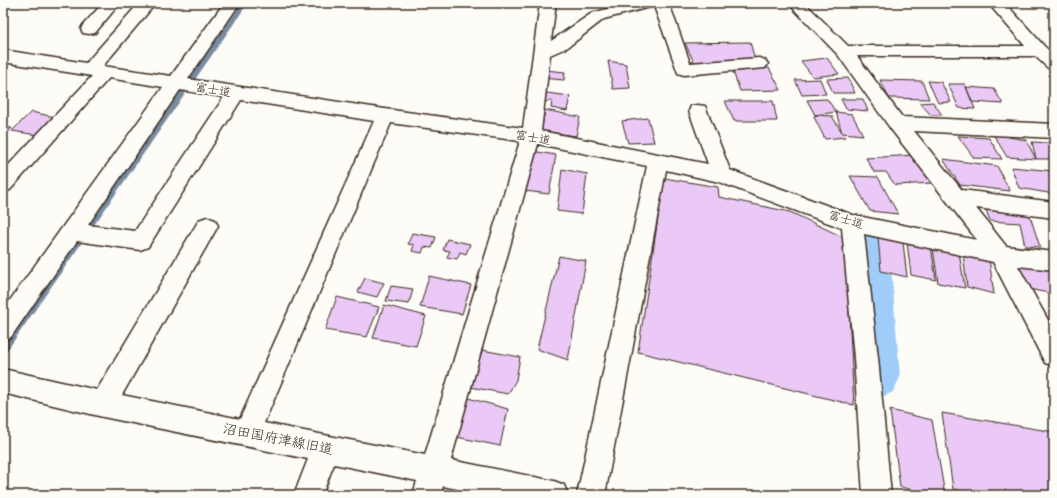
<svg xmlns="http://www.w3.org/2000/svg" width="1057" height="498" font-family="Pangolin,'Klee One',sans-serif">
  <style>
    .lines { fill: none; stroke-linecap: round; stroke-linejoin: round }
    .stream { fill: #778ba1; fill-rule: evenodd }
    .river { fill: #9fccf9; fill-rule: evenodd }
    .building { fill: #eac9f6; stroke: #3b2a1e }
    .minor-casing { stroke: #3b2a1e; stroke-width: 3 }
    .minor { fill: #fdfcf7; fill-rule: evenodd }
    .labels { text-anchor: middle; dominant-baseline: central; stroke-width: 3.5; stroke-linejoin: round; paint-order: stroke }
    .street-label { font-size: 12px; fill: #3b2a1e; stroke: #fdfcf7 }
    .near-street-label { font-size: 14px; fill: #3b2a1e; stroke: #fdfcf7 }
  </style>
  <rect width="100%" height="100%" fill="#fdfcf7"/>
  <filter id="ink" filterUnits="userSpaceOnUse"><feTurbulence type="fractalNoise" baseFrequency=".025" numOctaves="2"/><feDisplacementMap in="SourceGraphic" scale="8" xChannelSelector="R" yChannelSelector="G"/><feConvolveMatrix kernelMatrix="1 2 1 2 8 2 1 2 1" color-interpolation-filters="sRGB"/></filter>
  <g filter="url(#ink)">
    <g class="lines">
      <!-- stream -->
      <path class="stream" d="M242,3H248L6,352L3,353V343Z"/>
      <!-- river -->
      <path class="river" d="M869,225L883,229L889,241L900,377L893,392L877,399L861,392L854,377L849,241L855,229Z"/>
    </g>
    <!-- building -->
    <path class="building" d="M750,42L755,60L694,62L685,43Z
      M827,58L839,74L813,77L801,61Z
      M608,61L626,64L630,88L613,89Z
      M769,68L781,90L740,91L732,69Z
      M545,70L565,72L564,80L542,78Z
      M848,78L855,93H833L827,79Z
      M820,79L826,94L802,95L795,80Z
      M880,80L922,81L929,99L889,98Z
      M928,81L941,82L951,102L938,103Z
      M948,84H965L975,109L959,108Z
      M966,87L994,89L1003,104L972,102Z
      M539,92L570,96L567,111L551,108L552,101L538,102Z
      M827,99L836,112L815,115L807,100Z
      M841,99H863L868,111L846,109Z
      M725,101H773L777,121H734Z
      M933,102L942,115H931L920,103Z
      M545,110L580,117L576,136L541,131Z
      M31,112L55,117L37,135L12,131Z
      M836,112L852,114L863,135L842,133Z
      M815,115L832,116L845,137L825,139L814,117Z
      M648,118L654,142L628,143L622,121Z
      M3,128H12L3,138Z
      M993,134L1026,140L1036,159L1007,157Z
      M958,136L989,138L1002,159L974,158Z
      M1032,142L1054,143V159H1036Z
      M532,151L556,155L549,194L525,191Z
      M915,155L934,183L895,185L886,172H874L866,158Z
      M943,159L997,166L1010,191L960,185Z
      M1011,167L1054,171V194L1019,188Z
      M562,169L587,174L582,214L557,211Z
      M850,176L878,177L898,214L870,211Z
      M664,178L718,187L719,197L790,212L845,238L854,405L638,352Z
      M985,207L1029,213L1040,247L1025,246L1020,223L990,221Z
      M412,233L436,237L432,248L424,247L422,253L412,251L414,245L408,244Z
      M878,237L903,242L907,277L881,271Z
      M447,239L470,244L466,254L460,252L457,259L447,257L450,251L443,250Z
      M907,242L931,246L936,280L911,275Z
      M933,248L959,253L965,288L938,283Z
      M963,253L989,259L994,294L967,287Z
      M559,256L586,261L568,360L537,349Z
      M1014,264L1054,271V294L1028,289Z
      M429,276L471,285L462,314L420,307Z
      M365,278L384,283L377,297L358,292Z
      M391,286L413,289L409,304L386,301Z
      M337,297L379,307L367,337L325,330Z
      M384,305L426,316L416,346L373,338Z
      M471,348L520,357L516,380L508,394L465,386Z
      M461,396L508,409L500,446L452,436Z
      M890,410L932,420L945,495H935L900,487Z
      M942,413L1054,432V495H983L953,489Z"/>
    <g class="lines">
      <defs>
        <path id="minor" d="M103,3H120L95,33L89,34L83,33L81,29L83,25Z
          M139,3H156L103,66L171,76L224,3H240L188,79L385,109L523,128L540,3H556L551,41L592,13L630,3H669L690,63L759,58L765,60L768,64L765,68L684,75L678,73L654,6L604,19L568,47L550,55L541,131L708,164L689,111L691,106L698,105L705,106L707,111L730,170L853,215L977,240L890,128L838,55L788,3H805L848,46H1025L988,3H1005L1045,47L1054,55V70L1048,68L1035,56H857L902,117L1054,124V138L914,131L962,190L1054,202V218L976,208L1006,246L1054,252V270L1018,266L1054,331V366L1045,363L993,262L864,234L878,358L891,495H863L854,358L842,228L719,182L666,170L605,495H577L647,166L538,144L451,460L554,481L564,485L568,495H485L443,486L441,495H413L417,481L334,464L322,495H294L308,459L103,417L3,393V369L97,390L199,220L207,217L215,220L218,226L122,395L240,419L374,121L241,100L148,247L140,250L77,241L11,337L3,340V310L163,87L109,78L10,190L3,192V171L92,76L3,62V50L86,63ZM180,90L224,97L135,231L88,225ZM391,123L520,141L425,455L264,423Z"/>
      </defs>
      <!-- minor casing -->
      <use href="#minor" class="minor-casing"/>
      <!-- minor -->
      <use href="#minor" class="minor"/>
    </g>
  </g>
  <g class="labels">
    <!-- street labels -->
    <g class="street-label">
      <text transform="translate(213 90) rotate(9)">富士道</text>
      <text transform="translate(533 138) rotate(10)">富士道</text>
      <text transform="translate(846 220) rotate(17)">富士道</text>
    </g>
    <!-- near-street labels -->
    <g class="near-street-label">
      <text transform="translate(278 439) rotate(11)">沼田国府津線旧道</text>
    </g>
  </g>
  <!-- margin -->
  <rect width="1057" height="498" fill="none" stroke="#fdfcf7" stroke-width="16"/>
  <rect x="8" y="8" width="1041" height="482" fill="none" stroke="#3b2a1e" stroke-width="1.5" filter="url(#ink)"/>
</svg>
